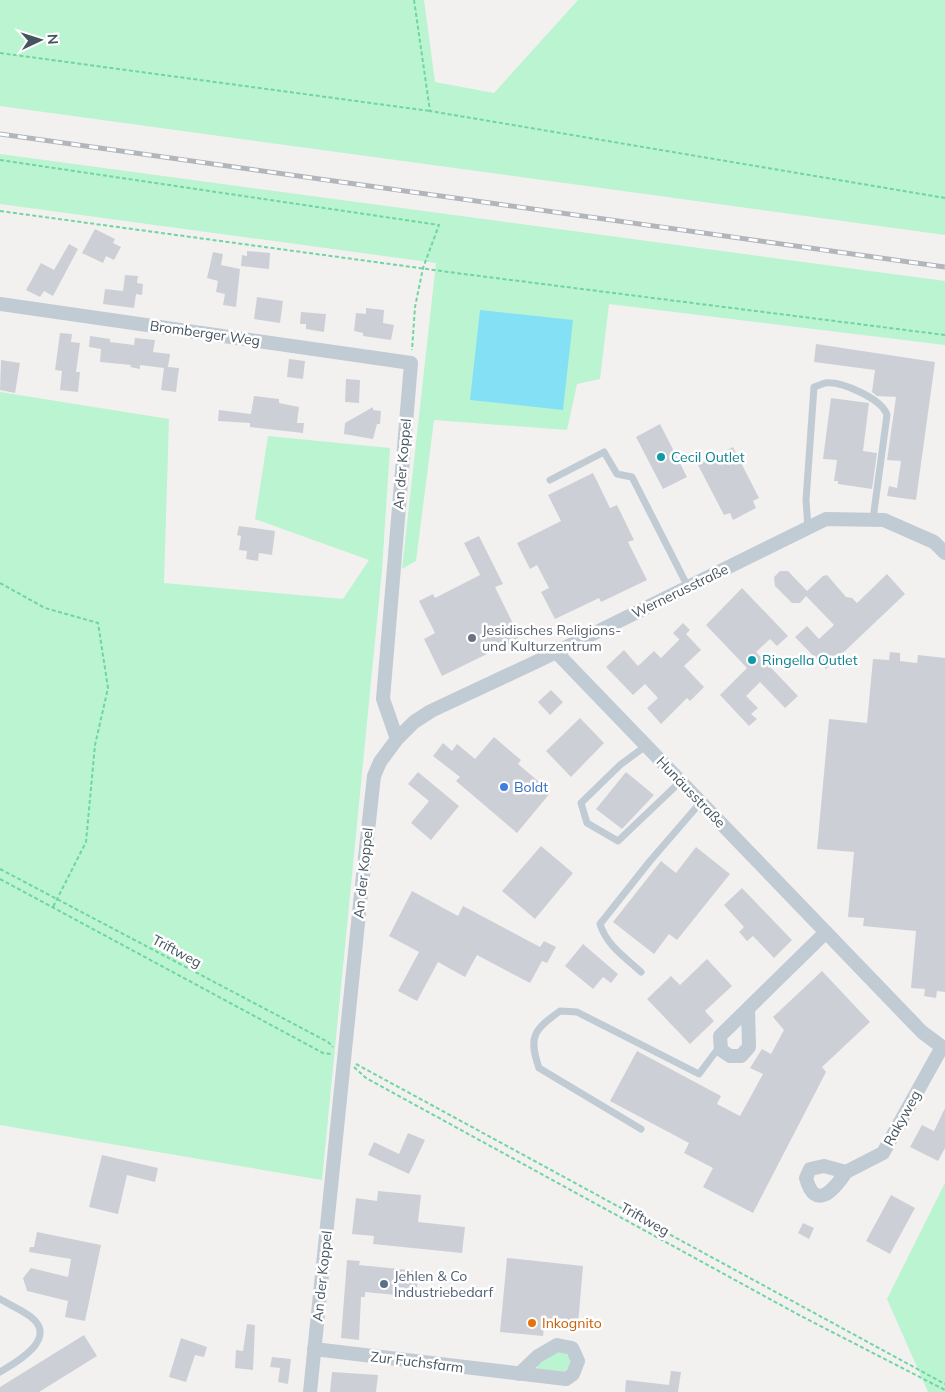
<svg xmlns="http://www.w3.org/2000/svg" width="945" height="1392" font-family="Mulish,sans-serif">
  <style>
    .green { fill: #bbf4d0 }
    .water { fill: #84e1f5 }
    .building { fill: #ccd0d6 }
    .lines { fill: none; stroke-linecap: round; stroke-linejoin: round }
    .path { stroke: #6fd6a1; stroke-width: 2; stroke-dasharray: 4 2.5; stroke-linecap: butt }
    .lane { stroke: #c0cbd4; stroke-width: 7 }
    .street { stroke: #c0cbd4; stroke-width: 14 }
    .rail-casing { stroke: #b2b6bc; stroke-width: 5 }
    .rail { stroke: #fff; stroke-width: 3; stroke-dasharray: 9; stroke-linecap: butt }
    .culture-dot { fill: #0f9aa8; stroke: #fff; stroke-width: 2 }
    .worship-dot { fill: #6b7280; stroke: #fff; stroke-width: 2 }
    .shop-dot { fill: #3f7fe0; stroke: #fff; stroke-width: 2 }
    .service-dot { fill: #5c6f8a; stroke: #fff; stroke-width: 2 }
    .food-dot { fill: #e8710a; stroke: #fff; stroke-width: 2 }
    .labels { text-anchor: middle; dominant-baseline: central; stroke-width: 5; stroke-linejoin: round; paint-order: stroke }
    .street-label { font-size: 14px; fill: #465560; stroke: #fff }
    .culture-label { font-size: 14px; fill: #0d838f; stroke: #fff; text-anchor: start }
    .worship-label { font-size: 14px; fill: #5b616d; stroke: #fff; text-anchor: start }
    .shop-label { font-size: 14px; fill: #366cbe; stroke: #fff; text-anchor: start }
    .service-label { font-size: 14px; fill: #4e5e75; stroke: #fff; text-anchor: start }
    .food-label { font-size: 14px; fill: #c56008; stroke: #fff; text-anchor: start }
  </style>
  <rect width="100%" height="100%" fill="#f3f0f0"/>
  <!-- green -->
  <path class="green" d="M0,0H424L435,82L494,93L578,0H945V235L0,106Z
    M0,154L945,281V345L609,304L600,379L577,384L567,430L434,420L416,561L402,569L436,263L0,204Z
    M0,392L169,419L164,583L343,599L369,560L255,519L268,436L390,448L382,570L322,1180L0,1125Z
    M945,1183V1392H928L887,1299Z
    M560,1350C573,1355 573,1366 562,1373L537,1369V1365Z"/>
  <!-- water -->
  <path class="water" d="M480,310L573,320L563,410L470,400Z"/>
  <!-- building -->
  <path class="building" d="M95,229L115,239L113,243L121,247L114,260L106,256L103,263L82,253Z
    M69,244L78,249L53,296L44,291L40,297L26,290L41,263L54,270Z
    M247,251L270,253L269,269L241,266L242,255L247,256Z
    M213,252L223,254L221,265L240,269L236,307L223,305L225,294L216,292L218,281L207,278Z
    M125,275L138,276L137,283L143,284L142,295L136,294L134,308L103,304L105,289L123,291Z
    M257,297L283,301L280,323L254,319Z
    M366,308L384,310L383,323L394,325L391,340L363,336V333L354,331L356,313L366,314Z
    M301,312L326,314L324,332L306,329V324H300Z
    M60,333L72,334L71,342L80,343L76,372H80L78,392L60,390L62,371L55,370Z
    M90,336L110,339V342L134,345L135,338L155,340L153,352L170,354L168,367L179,368L176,392L161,390L164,368L140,365V369L130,367L131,365L100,362L101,349L89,347Z
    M816,344L935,362L916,500L887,496L889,486L897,488L901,461L887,460L896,397L877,396L872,392L875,370L814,362Z
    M289,359L305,361L303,379L287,377Z
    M1,360L20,363L15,393L0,390Z
    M346,379L360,380L359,403L345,402Z
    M254,396L279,399V403L299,407L297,423H304L303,433L250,427V423L218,421L219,410L251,414Z
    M831,398L869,403L863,451L877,453L872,489L838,484V481H834L837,460L823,459Z
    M373,407V410L381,411L380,424H377L373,439L344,434L345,423Z
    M660,424L687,477L663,489L636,437Z
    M733,447L759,498L753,501L756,508L733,520L730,513L724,515L698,465Z
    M593,473L610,508L617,505L634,540L628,542L647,580L601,602L599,598L555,619L541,592L549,588L537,565L530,569L517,543L561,521L548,495Z
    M239,526L275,531L272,555L259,553L258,561L246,559L247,551L239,550L241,536L237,535Z
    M479,536L503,584L495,587L520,638L442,676L424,639L435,633L419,601L433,594L435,598L480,575L464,543Z
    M780,571H788L807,591L823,576L827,575L846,597L852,598L857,603L887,574L905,594L826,669L795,637L807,626L819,639L834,625L806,596L800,603H792L775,586L774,577Z
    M742,588L788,636L777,646L770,639L756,652L798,696L785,708L760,682L746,696L758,708L751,714L757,719L749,726L720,695L747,668L706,625Z
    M683,623L690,630L686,634L701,650L684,666L704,687L690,701L687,698L661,724L647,708L658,698L645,684L633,695L606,667L624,650L638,666L654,651L661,658L681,638L680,640L673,633Z
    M890,652L900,653V661L917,663L918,655L945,658V992L937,991L936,998L924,996L925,989L911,988L916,931L863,926L864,918L848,917L854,852L817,849L829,719L867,723L873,659L889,660Z
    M551,690L563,702L550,715L538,702Z
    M580,718L604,743L571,777L546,751Z
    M494,737L521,760L518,764L551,792L517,833L456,781L460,777L433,756L443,743L452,751L457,744L475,759Z
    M418,772L459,806L431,840L411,823L429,801L408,784Z
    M626,772L654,795L622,829L596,809Z
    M541,846L573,873L535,919L502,891Z
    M696,847L730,874L677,940L669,934L654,954L613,922L661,861L676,873Z
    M742,888L792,940L774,958L753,936L747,941L741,934L739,932L744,927L724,905Z
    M412,891L458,916L463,906L540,947L544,941L556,947L547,963L542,961L530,983L477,955L465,977L438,962L417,1001L398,991L419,952L389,936Z
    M583,944L618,974L611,983L603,977L593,989L565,966Z
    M707,959L732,986L705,1011L714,1021L690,1044L647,999L671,976L680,985Z
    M822,971L870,1022L822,1067L826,1072L753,1213L703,1187L713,1168L684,1153L689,1143L610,1101L637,1051L721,1096L717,1104L740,1116L763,1074L750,1068L762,1049L771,1054L784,1030L773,1017Z
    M945,1108V1148L938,1161L910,1147L922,1125L934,1131Z
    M408,1133L425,1140L409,1174L368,1155L374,1142L399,1154Z
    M102,1155L158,1168L155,1182L127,1175L118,1214L89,1207Z
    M378,1191L421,1195L418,1222L465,1227L462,1253L373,1244L374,1236L352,1234L356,1198L377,1201Z
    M891,1195L915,1208L890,1254L866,1241Z
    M803,1223L814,1228L809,1239L798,1233Z
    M37,1232L101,1245L85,1321L65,1317L68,1301L27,1291L23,1278L31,1268L68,1277L71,1259L29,1252L30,1247H34Z
    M507,1258L583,1266L578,1325L545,1321L543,1336L500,1332Z
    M347,1260L360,1261L359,1265L419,1271L416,1297L365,1292V1297H361L359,1340L341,1338Z
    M247,1324L255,1325L253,1370L235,1368L236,1350L243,1351Z
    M84,1335L97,1356L39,1392H0V1387Z
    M181,1338L207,1347L204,1357L195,1355L186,1382L169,1377Z
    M272,1357L291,1359L288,1384L278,1382L280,1368L270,1367Z
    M671,1371L681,1372L678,1392H625L626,1380L669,1385Z
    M332,1372L378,1375L376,1392H330Z"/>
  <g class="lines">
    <!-- path -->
    <path class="path" d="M414,0L430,111L945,198
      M0,53L430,111
      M0,160L439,225L423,268L415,307L412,350
      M0,211L456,273L945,335
      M0,583L45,608L98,623L108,688L95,745L86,842L53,907
      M0,869L328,1042L333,1047
      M0,879L323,1053L331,1054
      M356,1064L945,1384
      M354,1067L366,1078L799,1315L945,1390"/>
    <!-- lane -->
    <path class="lane" d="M550,480L604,452L617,474L632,477L688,587
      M808,528L806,500L814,387C817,386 822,384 825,383C842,381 882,399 887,415L873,519
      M647,745L620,765L581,803L587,823L618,841L681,781
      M641,972C625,957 607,946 600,924L650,861L701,802
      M641,1129L539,1068C528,1036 534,1030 560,1011L577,1012L699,1074L720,1046
      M0,1299C10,1305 22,1310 31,1317C59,1339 15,1363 0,1372"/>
    <!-- street -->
    <path class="street" d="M0,304L411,363L383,699L397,739L380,762L374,776C351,981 330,1186 310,1392
      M556,652L922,1032L945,1049
      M397,739L414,722L431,711L540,660L826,519L884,520L934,542L945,553
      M748,1009L749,1047L741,1056H730L721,1050L720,1036L826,932
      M846,1172C834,1190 815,1212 806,1178L810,1169L824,1166L846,1172L883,1153L942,1047
      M314,1349L566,1379L573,1374L578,1361L572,1348L557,1345L538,1356L519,1374"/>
    <defs>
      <path id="rail" d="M0,134L945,267"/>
    </defs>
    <!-- rail casing -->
    <use href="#rail" class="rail-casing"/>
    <!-- rail -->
    <use href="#rail" class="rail"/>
  </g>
  <!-- markers -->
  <g class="culture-dot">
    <circle cx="661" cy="457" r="5"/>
    <circle cx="752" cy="660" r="5"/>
  </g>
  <circle class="worship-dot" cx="472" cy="638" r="5"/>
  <circle class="shop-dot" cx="504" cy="787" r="5"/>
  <circle class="service-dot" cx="384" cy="1284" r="5"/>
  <circle class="food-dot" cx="532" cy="1323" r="5"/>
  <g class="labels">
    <!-- street labels -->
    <g class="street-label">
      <text transform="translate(205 333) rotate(8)">Bromberger Weg</text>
      <text transform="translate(402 464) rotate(-85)">An der Koppel</text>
      <text transform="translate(680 591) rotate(-26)">Wernerusstraße</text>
      <text transform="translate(691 792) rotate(46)">Hunäusstraße</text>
      <text transform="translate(363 873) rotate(-84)">An der Koppel</text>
      <text transform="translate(177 951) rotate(28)">Triftweg</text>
      <text transform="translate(902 1118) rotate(-61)">Rakyweg</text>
      <text transform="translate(645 1219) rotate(29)">Triftweg</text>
      <text transform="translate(322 1276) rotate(-84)">An der Koppel</text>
      <text transform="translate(417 1362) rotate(7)">Zur Fuchsfarm</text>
    </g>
    <!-- culture labels -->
    <g class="culture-label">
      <text x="671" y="457">Cecil Outlet</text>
      <text x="762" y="660">Ringella Outlet</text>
    </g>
    <!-- worship labels -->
    <g class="worship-label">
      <text x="482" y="630">Jesidisches Religions-<tspan x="482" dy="16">und Kulturzentrum</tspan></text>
    </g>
    <!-- shop labels -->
    <g class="shop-label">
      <text x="514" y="787">Boldt</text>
    </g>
    <!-- service labels -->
    <g class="service-label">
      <text x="394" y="1276">Jehlen &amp; Co<tspan x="394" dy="16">Industriebedarf</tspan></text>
    </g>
    <!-- food labels -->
    <g class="food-label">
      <text x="542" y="1323">Inkognito</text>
    </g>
  </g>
  <!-- north arrow -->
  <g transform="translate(40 40) rotate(86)" stroke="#ffffff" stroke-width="4" paint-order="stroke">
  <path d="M0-4L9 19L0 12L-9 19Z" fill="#465560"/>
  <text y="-8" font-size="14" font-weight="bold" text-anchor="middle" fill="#465560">N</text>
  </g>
</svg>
